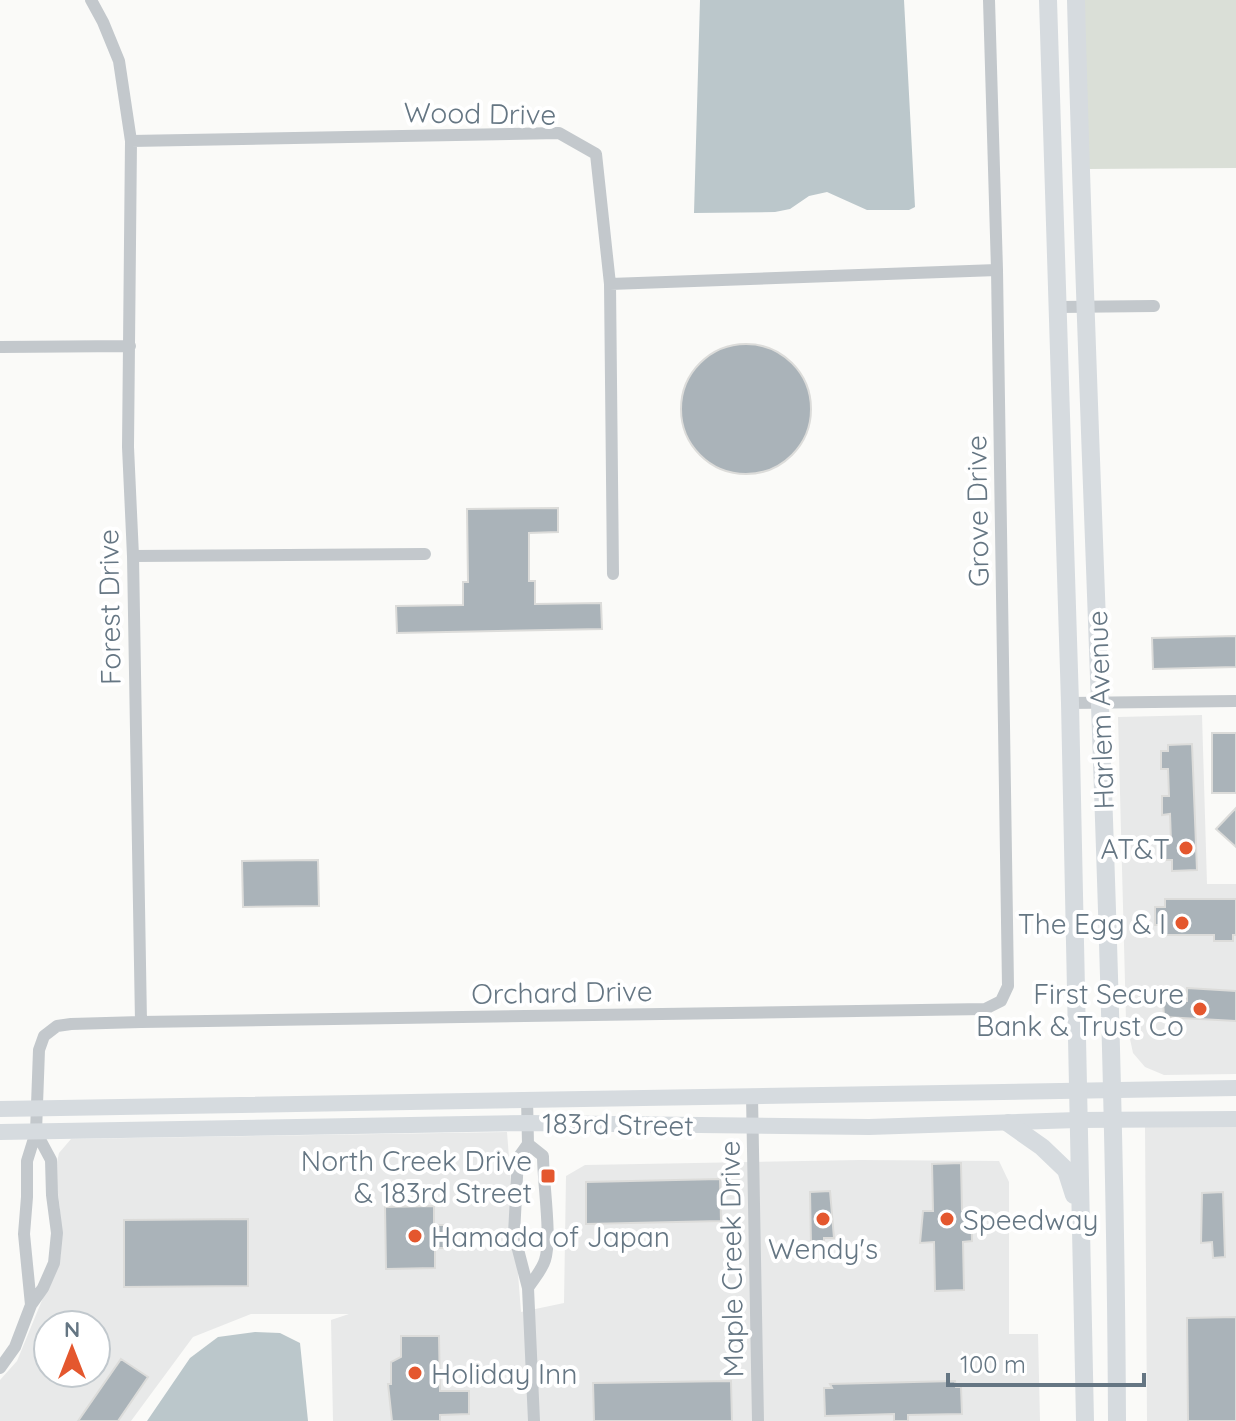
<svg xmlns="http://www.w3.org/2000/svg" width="1236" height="1421" font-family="Quicksand,sans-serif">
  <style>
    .built { fill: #e8e9e9; fill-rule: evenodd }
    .green { fill: #dadfd7 }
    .water { fill: #bbc7cb }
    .building { fill: #aab3b9; stroke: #dcdcda; stroke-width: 2 }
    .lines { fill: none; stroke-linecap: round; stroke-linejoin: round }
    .street { stroke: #c3c8cc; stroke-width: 12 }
    .secondary { stroke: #d6dbdf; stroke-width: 16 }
    .primary { stroke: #d6dbdf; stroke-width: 18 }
    .poi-dot { fill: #e4572e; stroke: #fff; stroke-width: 3 }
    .labels { text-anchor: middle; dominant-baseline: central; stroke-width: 8; stroke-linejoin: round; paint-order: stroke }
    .street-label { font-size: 28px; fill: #657683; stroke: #fff }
    .poi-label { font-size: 28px; fill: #657683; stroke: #fff; text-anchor: end }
  </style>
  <rect width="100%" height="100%" fill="#fafaf8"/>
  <!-- built -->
  <path class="built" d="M1202,715L1207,884H1236V1074L1164,1075L1145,1067L1133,1053L1126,1020L1118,717Z
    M1145,1126H1236V1421H1147Z
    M507,1132L521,1312L564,1303L566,1176L585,1165L860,1160L999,1161L1009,1182V1334H1038L1040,1421H333L331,1320L349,1314H251L193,1337L131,1421H0V1380L17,1361L61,1254L60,1209L55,1171L59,1153L71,1139ZM48,1325H96V1373H48Z"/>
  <!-- green -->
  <path class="green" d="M1083,0H1236V168L1088,169Z"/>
  <!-- water -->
  <path class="water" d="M700,0H904L915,207L909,210H867L827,192L809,196L790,209L775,212L694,213Z
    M255,1332L280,1333L300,1343L308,1421H147L190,1358L218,1337Z"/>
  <!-- building -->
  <path class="building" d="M681 409a65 65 0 1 1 130 0a65 65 0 1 1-130 0Z
    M558,508V532L529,533V581H535V604L601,603L602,629L397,633L396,606L463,605V582H468L467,509Z
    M1236,636V667L1153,669L1152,638Z
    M1212,733H1236V793H1212Z
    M1192,744L1197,870L1172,871V860H1163V842H1171L1170,814L1162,815V796H1169L1168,769H1161V751H1168V745Z
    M1236,808V847L1216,829Z
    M318,860L319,906L243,907L242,861Z
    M1165,899H1236V935H1233V941H1214V935H1165V925H1155V907H1165Z
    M1187,988L1236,991V1021L1164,1017L1163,1001H1187Z
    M961,1163L962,1210H971L972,1241L963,1242L964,1290L935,1291L934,1242L920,1243L923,1211H933L932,1164Z
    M720,1179L721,1221L586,1224V1182Z
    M830,1191L834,1238H824V1244L811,1245L810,1192Z
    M1223,1192L1225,1257L1213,1258L1212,1242L1201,1243L1202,1193Z
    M434,1206V1225H444V1248H435V1268L386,1269L385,1207Z
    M248,1219V1286L124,1287V1220Z
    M1236,1317V1421H1188L1187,1318Z
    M401,1336H439L440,1391H469V1414L440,1415V1421H392L388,1384H391V1362L401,1357Z
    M121,1359L148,1377L118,1421H78Z
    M731,1381L732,1421H594L593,1383Z
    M955,1381L956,1387H961L962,1414L908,1415V1421H894V1414L825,1416L824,1388H832L830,1384Z"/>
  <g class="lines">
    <!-- street -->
    <path class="street" d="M131,141L559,133L596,154L610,284L613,574
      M610,284L997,270
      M1059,307L1154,306
      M0,347L130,346
      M133,556L425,554
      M1070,703L1236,701
      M141,1022L985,1009L1001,1001L1008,986L997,270L989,0
      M752,1096L758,1421
      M527,1098L528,1144L518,1158L514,1234L528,1288L534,1421
      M528,1288C533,1280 542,1270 545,1260C552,1238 543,1183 543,1156L528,1144
      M31,1305L24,1234L27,1197V1161L36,1132L39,1050L44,1036L57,1026L71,1024L141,1022L133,556L128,447L131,141L119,61L103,22L91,0
      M0,1368L15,1347L31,1305L43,1288L54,1263L57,1233L52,1195L51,1160L36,1132"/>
    <!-- secondary -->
    <path class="secondary" d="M0,1109L1236,1088
      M0,1132L528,1123L869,1127L1077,1120L1236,1119"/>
    <!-- primary -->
    <path class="primary" d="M1048,0L1070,703L1085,1421
      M1076,0C1088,474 1115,947 1117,1421
      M1008,1123L1042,1147L1066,1170L1074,1195"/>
  </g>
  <!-- markers -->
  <g class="poi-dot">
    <circle cx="1186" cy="848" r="8"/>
    <circle cx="1182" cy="923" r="8"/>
    <circle cx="1200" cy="1009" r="8"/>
    <rect x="540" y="1168" width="16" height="16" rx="4"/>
    <circle cx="823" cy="1219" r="8"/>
    <circle cx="947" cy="1219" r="8"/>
    <circle cx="415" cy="1236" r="8"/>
    <circle cx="415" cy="1373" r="8"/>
  </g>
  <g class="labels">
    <!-- street labels -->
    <g class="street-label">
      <text transform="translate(480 113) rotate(1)">Wood Drive</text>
      <text transform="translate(977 511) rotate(-91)">Grove Drive</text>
      <text transform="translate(109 607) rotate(-91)">Forest Drive</text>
      <text transform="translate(1100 710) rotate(-92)">Harlem Avenue</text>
      <text transform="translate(562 992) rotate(-1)">Orchard Drive</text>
      <text transform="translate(618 1124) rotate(1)">183rd Street</text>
      <text transform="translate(731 1259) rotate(-91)">Maple Creek Drive</text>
    </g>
    <!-- poi labels -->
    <g class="poi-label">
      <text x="1170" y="848">AT&amp;T</text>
      <text x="1166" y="923">The Egg &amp; I</text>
      <text x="1184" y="993">First Secure<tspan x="1184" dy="32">Bank &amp; Trust Co</tspan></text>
      <text x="532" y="1160">North Creek Drive<tspan x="532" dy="32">&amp; 183rd Street</tspan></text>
      <text x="963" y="1219" text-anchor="start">Speedway</text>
      <text x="431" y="1236" text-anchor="start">Hamada of Japan</text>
      <text x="823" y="1248" text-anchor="middle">Wendy's</text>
      <text x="431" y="1373" text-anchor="start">Holiday Inn</text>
    </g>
  </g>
  <!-- north arrow -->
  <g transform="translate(72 1349)"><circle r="38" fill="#ffffff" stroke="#c1c8cd" stroke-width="2"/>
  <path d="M0-6L14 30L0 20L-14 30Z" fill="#e4572e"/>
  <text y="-12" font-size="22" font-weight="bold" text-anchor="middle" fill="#657683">N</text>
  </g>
  <!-- scale -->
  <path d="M948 1373v12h196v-12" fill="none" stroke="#657683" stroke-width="4"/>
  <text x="960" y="1373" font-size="24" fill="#657683" stroke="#ffffff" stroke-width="6" paint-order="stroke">100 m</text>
</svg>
